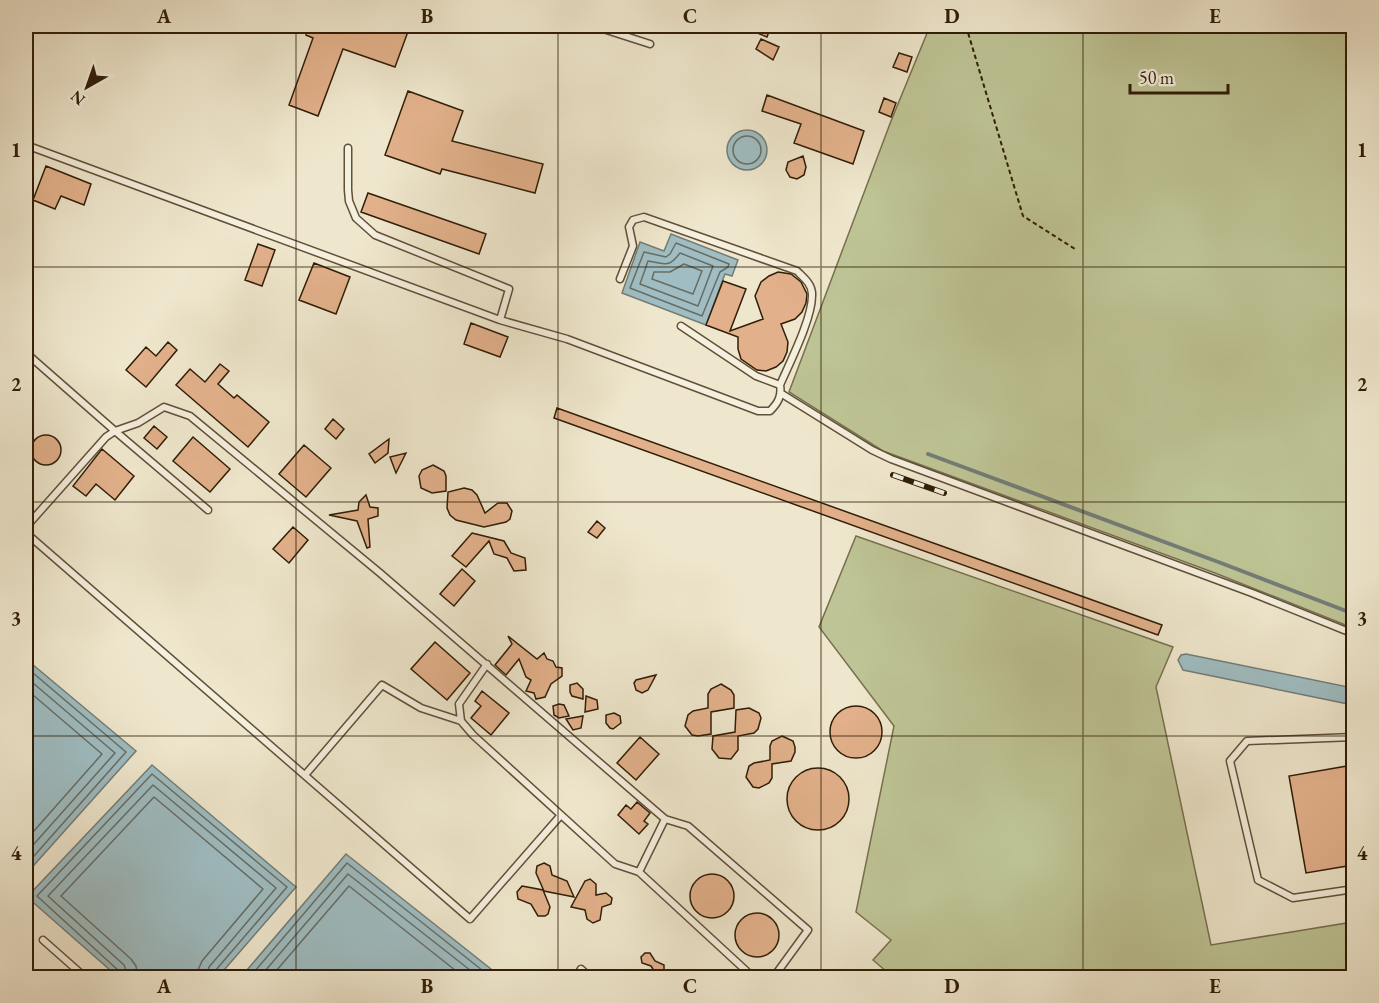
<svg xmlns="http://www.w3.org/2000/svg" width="1379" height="1003" font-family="'EB Garamond',serif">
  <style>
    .green { fill: #bec495; stroke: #77704e; stroke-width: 1.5 }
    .water { fill: #9fbdc2; stroke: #737d77; stroke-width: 1.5 }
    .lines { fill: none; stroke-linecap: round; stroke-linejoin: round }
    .shore { stroke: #686d64; stroke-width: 1.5 }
    .stream { stroke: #737d77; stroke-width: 4 }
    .building { fill: #e2b18b; stroke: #301d07; stroke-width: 1.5 }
    .lane-casing { stroke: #605038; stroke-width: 9 }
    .path { stroke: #301d07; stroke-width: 2; stroke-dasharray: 4.5 3; stroke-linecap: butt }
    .lane { stroke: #f5efde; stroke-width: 6 }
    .rail-casing { stroke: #301d07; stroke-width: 6 }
    .rail { stroke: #f5efde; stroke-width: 4; stroke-dasharray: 11; stroke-linecap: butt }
    .grid { fill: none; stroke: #301d07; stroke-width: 1.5; stroke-opacity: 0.55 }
    .neatline { fill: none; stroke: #301d07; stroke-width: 2 }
    .grid-label { font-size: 20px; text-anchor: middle; font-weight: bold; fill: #301d07 }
  </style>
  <rect width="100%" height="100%" fill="#efe7cd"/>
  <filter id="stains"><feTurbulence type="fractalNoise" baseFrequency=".00333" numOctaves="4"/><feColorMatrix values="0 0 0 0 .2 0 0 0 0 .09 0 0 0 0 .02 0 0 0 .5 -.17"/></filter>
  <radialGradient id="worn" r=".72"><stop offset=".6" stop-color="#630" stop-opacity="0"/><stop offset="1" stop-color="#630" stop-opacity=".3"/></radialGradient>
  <!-- green -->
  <path class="green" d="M930,26H1353V628L1215,573L883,451L789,392L891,121Z
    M856,536L1173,647L1156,687L1211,945L1353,922V973L1339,978L883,977L887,972L873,960L891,940L856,912L894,726L819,627Z"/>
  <!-- water -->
  <path class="water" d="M727 150a20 20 0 1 1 40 0a20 20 0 1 1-40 0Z
    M671,234L738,260L732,276L725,274L706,325L622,293L640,242L664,251Z
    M1186,654L1353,688V705L1183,670L1178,660L1181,655Z
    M26,659L136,751L26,874Z
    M152,765L296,887L218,977H118L27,897Z
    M346,854L501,977H241Z"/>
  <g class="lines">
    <!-- shore -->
    <path class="shore" d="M733 150a14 14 0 1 1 28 0a14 14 0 1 1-28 0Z
      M676,243L729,264L728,267L720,272L702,316L630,288L644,252L666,257L670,254Z
      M680,253L713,266L698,306L640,284L648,261C665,263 668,269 680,253Z
      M684,264L702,271L693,294L652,279L654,272H670Z
      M26,667L126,752L26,865
      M26,677L115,753L26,853
      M26,689L102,754L26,840
      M121,978L119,971L37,896L152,774L287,887L215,971L214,978
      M129,978L124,965L48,896L153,785L276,888L209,967L206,978
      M138,978L136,966L131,959L61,896L154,797L263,889L202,961L198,970L197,978
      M249,978L347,863L492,978
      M259,978L348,874L480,978
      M270,978L349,886L465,978"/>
    <!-- stream -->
    <path class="stream" d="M928,454L1221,563L1354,614"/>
  </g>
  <!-- building -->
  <path class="building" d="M309,26H410L395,67L343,49L318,116L289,105L313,38L306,35Z
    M740,26H771L767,37Z
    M761,39L779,47L773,60L756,49Z
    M899,53L912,57L907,72L893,67Z
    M408,91L463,111L452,141L543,164L535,193L442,169L440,174L385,155Z
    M767,95L864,131L853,164L794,143L801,124L762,111Z
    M884,98L896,103L891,117L879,112Z
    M803,156L806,167L804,175L797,179L790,177L786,170L788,162Z
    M46,166L91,184L84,205L61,196L55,209L33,200Z
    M368,193L486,234L479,254L361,212Z
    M258,244L275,250L262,286L245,280Z
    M314,263L350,277L336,314L299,300Z
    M778,272L791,274L801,282L807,294L806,303L802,312L795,319L781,324L788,342L787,352L783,361L776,367L766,371L757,370L741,359L738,349V337L706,325L723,281L746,289L730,331L763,319L755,296L761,282L769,276Z
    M471,323L508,337L500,357L464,344Z
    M168,342L177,350L146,387L126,370L146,347L156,356Z
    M220,364L229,371L218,384L234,398L237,395L269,422L248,447L176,385L190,369L205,382Z
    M557,408L1162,625L1158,635L554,418Z
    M333,419L344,429L336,439L325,429Z
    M154,426L167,437L157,449L144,438Z
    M31 450a15 15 0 1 1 30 0a15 15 0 1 1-30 0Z
    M193,437L230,469L210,492L173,461Z
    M389,439L388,453L375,463L369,454Z
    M304,445L331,468L306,497L279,474Z
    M102,449L134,476L115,500L96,484L86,496L73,486Z
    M406,453L396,473L390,457Z
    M433,465L444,471L446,476V491L432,493L421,488L419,476L422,470Z
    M464,488L472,490L477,495L485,513L498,503H507L512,511L510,519L506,522L484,527L456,520L450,515L447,508L448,492Z
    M366,495L370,507L378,508V516L368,519L370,547L367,548L357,521L329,515L358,510L359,502Z
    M597,521L605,528L597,538L588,532Z
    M293,527L308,540L289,563L273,549Z
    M472,533L504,541L511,553L525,558L526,570L514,571L507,558L494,554L489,541L466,567L452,556Z
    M462,569L475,581L454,606L440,594Z
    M508,636L537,659L544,653L547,659L553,661L556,667L562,668V676L551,684L545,697L536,699L534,693L526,691L531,680L526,677L519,659L506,675L495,665L512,644Z
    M435,642L470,673L447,700L411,669Z
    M656,675L648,690L642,693L636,690L634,683L636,680Z
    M577,683L583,689V699L572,696L570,692V685Z
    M721,684L731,690L734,695V708L711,712V734L698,736L692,735L685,726L688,715L693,711L708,708V694L711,689Z
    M482,691L509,713L491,735L471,718L481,706L475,701Z
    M586,696L597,700L598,709L585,712Z
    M559,704L564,705L569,716L559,718L554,715L553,706Z
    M830 732a26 26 0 1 1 52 0a26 26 0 1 1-52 0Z
    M749,708L759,713L761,718L758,729L754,733L738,736V750L731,759L719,758L712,749L713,736L735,732L736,710Z
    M614,713L620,716L621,723L613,729L610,728L606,723V715Z
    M583,716L581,728L573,730L566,719Z
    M782,736L793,741L795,747V752L791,761L772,764V778L769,783L759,788L753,787L746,777L749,766L754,763L770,760V746L772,741Z
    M640,737L659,754L636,780L617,763Z
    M1353,765V865L1306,873L1289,776Z
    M787 799a31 31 0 1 1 62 0a31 31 0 1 1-62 0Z
    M637,802L650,813L644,821L648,824L639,834L618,815L626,805L631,809Z
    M544,863L550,866L552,875L567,881L574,897L544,891L536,873L537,866Z
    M690 896a22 22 0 1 1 44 0a22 22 0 1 1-44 0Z
    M590,879L596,884V895L606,893L612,898L611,904L602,907L600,920L593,923L587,919L585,910L571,907L585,881Z
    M522,886L543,890L550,907L548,914L545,916H538L531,904L518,899L517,892Z
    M735 935a22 22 0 1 1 44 0a22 22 0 1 1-44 0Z
    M645,953H650L655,961L664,965V973L656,974L651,966L642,963L641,957Z"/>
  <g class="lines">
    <defs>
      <path id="lane" d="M594,26L650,44
        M26,145L500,320L567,339L758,411H770C778,403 782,396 780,385C790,362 813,317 812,294C812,284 804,278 797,271L644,217L633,220L629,227L633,246L620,279
        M348,148V190L349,201L356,218L375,235L509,289L500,320
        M681,326L756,376L780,385
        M26,353L115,431L138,423L164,407L190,416L380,573L665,819L688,826L808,930L773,978
        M782,394L872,450L891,459L1252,593L1354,634
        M26,527L106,437L115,431L208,510
        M26,533L470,919L561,815
        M487,664L459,704L461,721L473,735L615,864L639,872
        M1354,737L1247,741L1230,761L1258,880L1293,898L1354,889
        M305,775L382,685L421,708L461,721
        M665,819L639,872L754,978
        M43,940L86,978
        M576,978L581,969L591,978"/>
    </defs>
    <!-- lane casing -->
    <use href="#lane" class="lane-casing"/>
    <!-- path -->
    <path class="path" d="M966,26L1023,216L1075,249"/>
    <!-- lane -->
    <use href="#lane" class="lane"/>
    <defs>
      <path id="rail" d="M893,475L944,493"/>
    </defs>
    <!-- rail casing -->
    <use href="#rail" class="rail-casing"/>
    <!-- rail -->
    <use href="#rail" class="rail"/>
  </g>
  <!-- grid -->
  <path class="grid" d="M296,26V978M558,26V978M821,26V978M1083,26V978M26,267H1354M26,502H1354M26,736H1354"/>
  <!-- margin -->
  <rect width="1379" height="1003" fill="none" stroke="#efe7cd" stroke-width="66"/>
  <!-- north arrow -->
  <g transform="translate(87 87) rotate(220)" stroke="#f5efde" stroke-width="4.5" paint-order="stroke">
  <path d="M0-4.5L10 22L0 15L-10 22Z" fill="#301d07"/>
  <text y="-9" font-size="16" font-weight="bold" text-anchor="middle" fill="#301d07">N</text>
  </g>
  <!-- scale -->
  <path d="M1130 84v9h98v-9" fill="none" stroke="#301d07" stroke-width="3"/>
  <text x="1139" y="84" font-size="18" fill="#301d07" stroke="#f5efde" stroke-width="4.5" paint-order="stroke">50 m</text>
  <rect x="33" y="33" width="1313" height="937" class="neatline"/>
  <g class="grid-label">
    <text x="164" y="23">A</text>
    <text x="427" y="23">B</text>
    <text x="690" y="23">C</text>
    <text x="952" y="23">D</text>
    <text x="1215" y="23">E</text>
    <text x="16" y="157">1</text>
    <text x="1362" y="157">1</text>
    <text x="16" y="391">2</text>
    <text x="1362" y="391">2</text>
    <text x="16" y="625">3</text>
    <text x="1362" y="625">3</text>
    <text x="16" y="860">4</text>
    <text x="1362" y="860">4</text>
    <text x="164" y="993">A</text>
    <text x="427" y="993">B</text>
    <text x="690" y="993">C</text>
    <text x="952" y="993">D</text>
    <text x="1215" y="993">E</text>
  </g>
  <rect width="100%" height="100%" filter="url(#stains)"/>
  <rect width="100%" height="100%" fill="url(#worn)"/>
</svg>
